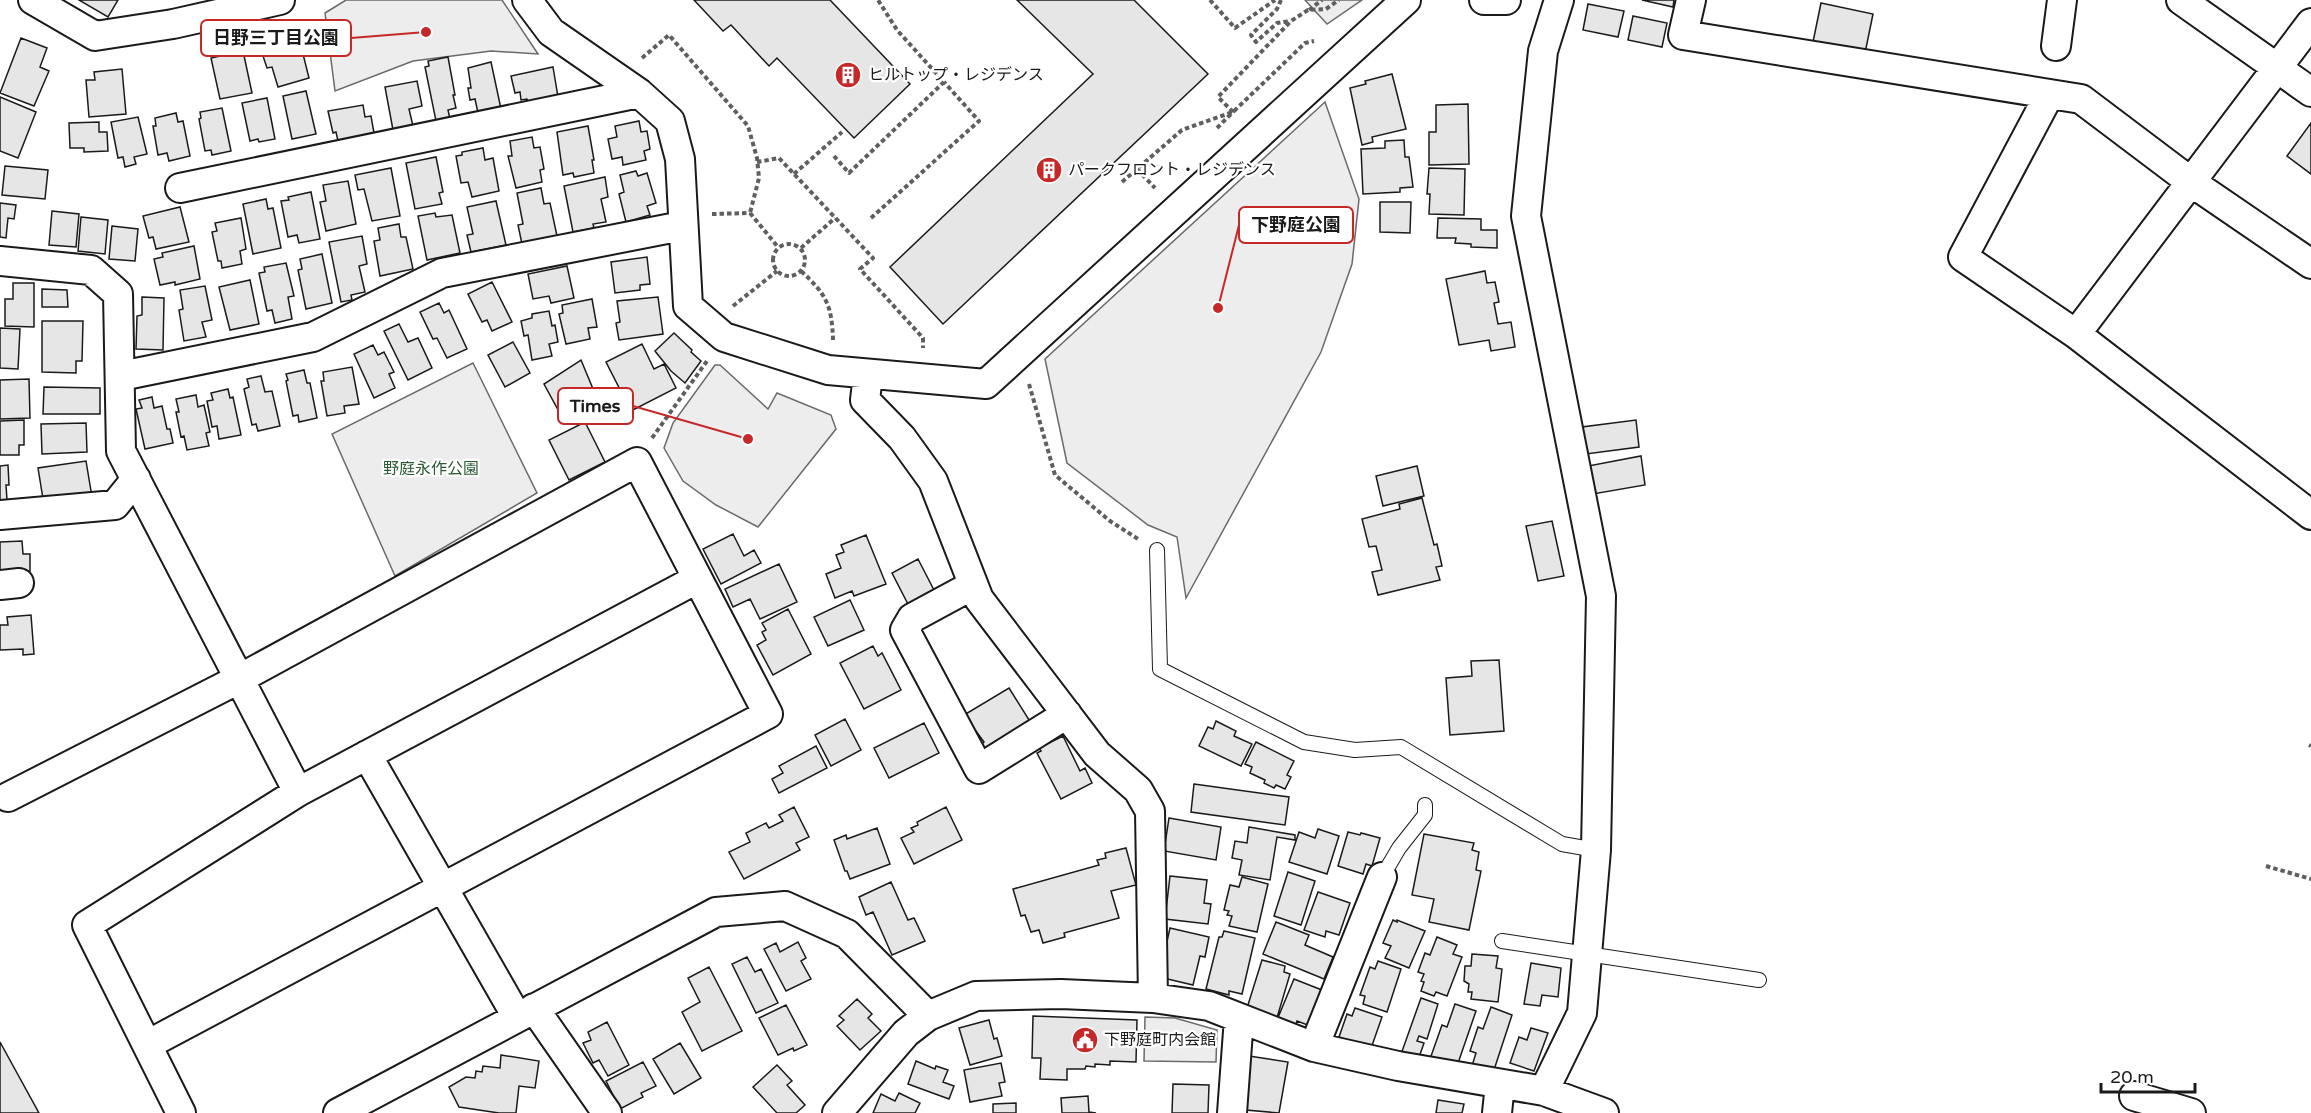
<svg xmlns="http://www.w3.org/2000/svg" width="2311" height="1113" font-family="'Varela Round','Noto Sans JP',sans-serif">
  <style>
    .built { fill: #ededed; stroke: #6a6a6a; stroke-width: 1.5 }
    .building { fill: #e6e6e6; stroke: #1a1a1a; stroke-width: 1.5 }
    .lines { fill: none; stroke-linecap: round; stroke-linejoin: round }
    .lane-casing { stroke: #1a1a1a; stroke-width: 16 }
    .street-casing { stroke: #1a1a1a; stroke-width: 32 }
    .path { stroke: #5f5f5f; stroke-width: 4; stroke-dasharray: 4.5 3; stroke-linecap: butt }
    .lane { stroke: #fff; stroke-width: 14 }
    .street { stroke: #fff; stroke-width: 28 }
    .labels { text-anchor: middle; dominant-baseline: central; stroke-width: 4.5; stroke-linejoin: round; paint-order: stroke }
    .poi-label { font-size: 16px; fill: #1a1a1a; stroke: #fff; text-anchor: start }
    .park-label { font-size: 16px; fill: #2b5a34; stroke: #fff }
    .leader { fill: none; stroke: #c62828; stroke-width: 2 }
    .callout-dot { fill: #c62828; stroke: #fff; stroke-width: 2 }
    .callout { fill: #fff; stroke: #c62828; stroke-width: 2 }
    .callout-label { font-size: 18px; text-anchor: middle; font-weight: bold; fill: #1a1a1a }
  </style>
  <rect width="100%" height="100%" fill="#fff"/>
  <!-- built -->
  <path class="built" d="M346,0H502L538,54L491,51L413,61L335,91L325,13Z
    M1305,0H1362L1327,24Z
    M1325,102L1359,199L1352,264L1321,352L1186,598L1177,537L1148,525L1067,463L1045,359Z
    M473,363L537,493L395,576L332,434Z
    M715,365H720L768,409L777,393L831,415L836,429L758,527L716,505L683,481L664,448L673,423Z
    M1145,1017L1175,1018L1217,1030L1216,1062L1144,1061Z"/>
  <!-- building -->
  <path class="building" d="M79,0H118L108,17Z
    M694,0H830L910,84L854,138L777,58L769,66L731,25L723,31Z
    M1017,0H1134L1208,74L943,324L890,267L1093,74Z
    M1642,0H1674L1673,7Z
    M1821,3L1873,14L1865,53L1813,42Z
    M1588,4L1624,11L1618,37L1583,30Z
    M1633,16L1667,23L1662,47L1628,40Z
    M21,38L47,48L40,67L49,71L34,106L0,93Z
    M299,38L309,78L278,87L272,67L267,68L263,56L269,54L267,47Z
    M243,51L252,93L220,99L211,58Z
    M448,57L455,95H453L456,108L448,110L450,119L436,121L425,67L429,66L428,61Z
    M491,62L501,109L478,113L475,99L470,100L468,88H471L468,68Z
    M553,67L558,97L528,103L527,99L521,100L520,92L515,93L511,76Z
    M122,69L126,114L89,117L86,80H95L94,72Z
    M1392,74L1406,129L1372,137L1373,142L1362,145L1350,88L1366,84L1365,81Z
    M417,81L422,106L409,109L413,126L393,130L385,87Z
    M306,91L316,134L292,139L283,96Z
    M0,97L36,112L18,158L0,151Z
    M267,98L275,139L259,142L258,139L250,141L242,103Z
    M1468,104L1469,164L1429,165V132H1436V105Z
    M363,105L365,117L371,116L374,133L338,141L336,132L333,133L328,111Z
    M222,108L231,151L212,155L211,150L205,151L199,119L201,118L200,112Z
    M176,113L178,122L183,121L190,156L169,161L167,153L158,155L153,126H156L155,118Z
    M138,117L147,154L134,157L136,164L125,167L123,157L118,158L111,122Z
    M639,121L641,132L647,131L650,149L644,151L646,160L623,165L622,157L612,159L608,139L617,137L615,126Z
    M99,122V132H107L108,151L84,152V148H70L69,123Z
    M2311,123V174L2287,156Z
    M588,126L594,160H592L594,173L574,177L573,173L563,175L557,132Z
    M532,137L534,148L540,147L544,169L540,170L542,182L516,188L508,156H512L510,141Z
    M1404,140L1405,157H1409L1413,187L1400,188V192L1363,194L1361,149L1385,148V141Z
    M483,148L485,160L493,158L499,191L472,197L468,182L461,183L456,156L462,155V152Z
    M436,157L443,192L439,193L442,204L415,209L406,163Z
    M5,166L48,170L45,199L2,195Z
    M391,168L400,216L372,221L364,189L358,190L355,175Z
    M1429,168L1465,169L1464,215L1429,214L1430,194H1427Z
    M636,171L638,176L647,173L656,203L647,206L650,215L626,222L619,194L624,192L620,175Z
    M605,177L608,197L601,199L606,222L593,224L594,228L573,232L564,186Z
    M348,181L356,224L326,231L320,202L326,201L323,185Z
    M541,188L544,204L550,203L557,236L522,244L518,225L523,224L517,193Z
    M311,192L320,239L299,243L297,235L288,237L281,201L289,200L288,197Z
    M266,199L268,209L273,208L281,248L253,254L243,204Z
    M496,201L506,245L471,252L467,235L473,234L467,207Z
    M1380,202H1411L1410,233L1380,232Z
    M0,203L16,205L14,219L8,218L6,238L0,237Z
    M180,207L189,242L156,249L153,237L149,238L143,216Z
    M52,211L79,214L76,247L49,245Z
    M435,213L436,217L452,215L460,253L427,260L418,216Z
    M81,217L108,220L105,254L78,251Z
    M241,218L246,249L240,251L242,264L222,268L221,261H218L212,232L217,231L215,223Z
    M1438,218L1481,219V230H1497V248L1471,247V244L1455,243L1456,238H1437Z
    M399,224L401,237H406L413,269L380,276L374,241L380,240L378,228Z
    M112,226L138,229L135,261L109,259Z
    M362,236L367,264L359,266L365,292L351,295L352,300L341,302L329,242Z
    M194,246L200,279L175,285V282L160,285L154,259L163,257L162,253Z
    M322,254L332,303L306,309L298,270L302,269L300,259Z
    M647,257L650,284L640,285V290L615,293L611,262Z
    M286,263L294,296L288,297L292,319L275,323L272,310L267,311L259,273L265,272L264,267Z
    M567,266L574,298L551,303L549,296L533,299L528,274Z
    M1485,271L1487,283L1495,282L1499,302L1494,303L1498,324L1511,322L1515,347L1491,351L1489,340L1459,345L1446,279Z
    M250,280L259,324L230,330L219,287Z
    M492,282L512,322L492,331L487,320L482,322L468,294Z
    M13,283H34V327L5,326V299H13Z
    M205,286L212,320L202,322L206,337L184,341L179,310L183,309L180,290Z
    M42,289L67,290L68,307H42Z
    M142,297L164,298L163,350L136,349L137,316L142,315Z
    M658,297L663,334L619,340L616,323L620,322L617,301Z
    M592,299L597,327L588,328L590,339L566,344L559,314L563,313L562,305Z
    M439,303L444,313L449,310L467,349L447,358L437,338L433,339L420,312Z
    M549,311L552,326L555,325L558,342L549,344L552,356L532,360L528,335L524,336L521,321L532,318V314Z
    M42,321H83L82,361H76V373L42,372Z
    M399,324L408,342L418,338L432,368L408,380L384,331Z
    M0,328L20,329L18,369L0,368Z
    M674,333L692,350L691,352L701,361L685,383L671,371L655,351Z
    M513,342L530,373L505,387L488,355Z
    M642,344L654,369L664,364L676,388L631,411L606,362Z
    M373,345L378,355L384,352L394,372L389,374L395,388L374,398L354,354Z
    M581,360L598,401L563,419L544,384Z
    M352,367L359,404L344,406L345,413L327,416L321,381H324L323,372Z
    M304,370L307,383H310L317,418L299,422L298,415L293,416L286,381L288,380L286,374Z
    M261,376L265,392L272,391L280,426L258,431L256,424L252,425L244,389L249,387L247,379Z
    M29,379L30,418L0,419V380Z
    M44,387L100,388V414H43Z
    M228,389L230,398L233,397L241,435L219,439L217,426L212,427L207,401L213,400L211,393Z
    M196,395L198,407L204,405L210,432L206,433L209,446L187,450L184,436L181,437L176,412H179L176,399Z
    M152,397L154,408L162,406L167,429H170L173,443L145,449L136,409L142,408L139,400Z
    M24,420V445H19V455H0V421Z
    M1636,420L1639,447L1586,454L1582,427Z
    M585,422L605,462L569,480L549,440Z
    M86,423L87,452L42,454L41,424Z
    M1641,456L1645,485L1593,494L1588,466Z
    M86,461L92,497L44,505L38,468Z
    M8,465L9,485H6L7,500H3V505H0V466Z
    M1417,466L1424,496L1383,506L1376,476Z
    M1422,498L1434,545L1437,544L1442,566L1436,567L1440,580L1378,595L1372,572L1382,570L1376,546L1369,547L1362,519L1400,509L1399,504Z
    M1552,521L1564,576L1538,581L1526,526Z
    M733,534L744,556L754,550L761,563L721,584L703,549Z
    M866,535L886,584L854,596L852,591L835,598L826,574L841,568L836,555L844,552L841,545Z
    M22,541L23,554H30V571L0,573V542Z
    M918,559L936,594L910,608L892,573Z
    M779,564L797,602L760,619L750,599L733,607L725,589Z
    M850,600L864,630L828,646L814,617Z
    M788,609L811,654L773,675L757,645L766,640L762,632L766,630L762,623Z
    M31,615L34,654L23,655V649L0,650V625H8L7,617Z
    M873,646L878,656L882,653L901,690L864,709L840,663Z
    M1499,660L1504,731L1450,735L1446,678L1472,676L1471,661Z
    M1009,688L1031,723L986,751L982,744L984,742L964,715Z
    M845,719L861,750L831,766L815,735Z
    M1216,721L1236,731L1234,736L1252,744L1241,766L1199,746L1208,727L1213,729Z
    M924,723L939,753L889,778L874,748Z
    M1063,736L1080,771L1085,768L1092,783L1061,799L1037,753L1041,751L1039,748Z
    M1256,742L1294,761L1287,775L1291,777L1285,789L1276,785L1274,788L1264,783L1265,780L1250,773L1252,767L1245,764Z
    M816,746L827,768L779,793L772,779L783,773L779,766Z
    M1194,784L1289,797L1285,825L1191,812Z
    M794,807L809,837L796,843L800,850L744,879L729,852L750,842L746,833L766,823L769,828L783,821L779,815Z
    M946,807L962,840L914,864L901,838L914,832L911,828L918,825L917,822Z
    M1169,818L1221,827L1216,860L1164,851Z
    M1249,827L1295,835V840L1277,837L1270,880L1239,875L1242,860L1232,858L1235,841L1247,843Z
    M877,828L890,864L850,879L847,871H845L834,840L846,835L847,839Z
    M1318,829L1339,836L1327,874L1289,862L1299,832L1315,838Z
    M1348,832L1360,835L1361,833L1380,838L1372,866L1366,864L1363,874L1338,866Z
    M1424,834L1474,843L1472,850L1479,852L1476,870L1481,871L1469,930L1429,922L1434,899L1412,895Z
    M1126,848L1136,885L1111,891L1119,918L1064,933L1065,937L1043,943L1039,930L1031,932L1025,915L1021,916L1013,889L1099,865L1097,860L1106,858L1105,853Z
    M1288,872L1315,881L1301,925L1274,916Z
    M1170,876L1207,880L1204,903L1211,904L1208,924L1165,919Z
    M1242,877L1268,884L1257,932L1229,926L1232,916L1227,915L1229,911L1224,910L1230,885L1239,887Z
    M891,882L908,920L914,918L925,941L892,955L873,912L866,915L859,897Z
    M1318,892L1350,903L1339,935L1326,931L1325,937L1304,930Z
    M1393,920L1397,922V920L1425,931L1409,968L1385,958L1391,946L1383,943Z
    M1276,922L1309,935L1305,945L1333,957L1324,979L1263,954Z
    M1170,928L1209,937L1205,957L1200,956L1193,985L1159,977Z
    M1224,931L1255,938L1242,994L1229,991V995L1206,989L1219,937H1222Z
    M1437,937L1457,945L1453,954L1462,957L1447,996L1436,992L1434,996L1421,991L1424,982L1421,981L1424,974L1418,972L1425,953L1430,955Z
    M798,942L806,958L801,961L811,979L786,991L764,949L776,943L780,952Z
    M1472,954L1498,956L1496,968L1502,969L1498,1002L1471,999L1472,992H1468L1469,984L1464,981L1465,966H1471Z
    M747,957L755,972L761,969L778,1003L756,1013L732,964Z
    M1262,960L1285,966L1284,972L1290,974L1276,1021L1247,1008Z
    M1378,961L1401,969L1387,1012L1363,1004L1365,996L1360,995L1370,967L1375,969Z
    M1531,963L1561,968L1558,997L1542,995L1540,1006L1524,1004Z
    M709,967L742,1031L702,1051L682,1012L700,1002L688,978Z
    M1294,979L1327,992L1313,1027L1297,1021L1295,1027L1277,1020Z
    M1421,998L1438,1004L1427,1039L1419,1036L1417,1041L1424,1043L1417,1063L1400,1057Z
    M857,999L872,1014L868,1018L881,1031L860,1050L837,1026L844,1020L839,1016Z
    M1455,1004L1476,1011L1456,1069L1430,1059L1442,1025L1447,1027Z
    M786,1005L807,1045L794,1051L793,1048L778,1055L759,1018Z
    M1491,1007L1512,1015L1492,1076L1471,1069L1476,1053L1470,1051L1478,1027L1483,1029Z
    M1355,1008L1382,1017L1368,1057L1344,1048L1347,1040L1339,1037L1347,1014L1352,1016Z
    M1033,1016L1137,1020L1136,1062L1110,1061V1065L1095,1064V1067L1086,1066L1085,1069H1067V1080L1040,1079L1041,1058H1032Z
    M989,1020L994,1039L997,1038L1002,1056L970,1065L959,1028Z
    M607,1022L629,1065L608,1076L599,1060L593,1063L583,1043L591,1040L588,1032Z
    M1531,1028L1548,1033L1534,1071L1510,1063L1519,1037L1527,1040Z
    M0,1042L39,1113H0Z
    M680,1043L701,1078L674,1094L653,1059Z
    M501,1055L539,1061L535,1088L519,1086L516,1113H499L459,1107L449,1087L466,1077L475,1078L476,1071L482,1072L483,1066L500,1068Z
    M1249,1056L1288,1062L1279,1113L1246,1110Z
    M916,1061L935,1069L936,1066L948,1070L943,1082L954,1086L949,1099L908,1084Z
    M643,1062L656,1086L641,1093L643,1097L620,1109L606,1081Z
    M1001,1063L1005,1082L999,1083L1002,1096L970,1102L964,1070Z
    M777,1065L792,1081L787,1085L805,1105L796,1113H777L753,1087Z
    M1173,1084L1209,1085L1208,1113H1172Z
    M899,1093L920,1103L915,1113H873L881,1094L895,1101Z
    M1088,1096L1089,1112L1096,1113H1062L1061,1098Z
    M1438,1100L1464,1104L1462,1113H1436Z
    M1016,1103V1113H993V1104Z"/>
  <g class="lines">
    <defs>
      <path id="lane" d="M1157,550L1160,669L1304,742L1355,750L1401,747L1562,844L1596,850
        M1382,877L1399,848L1425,815V805
        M1502,941L1759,980"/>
      <path id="street" d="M33,0L95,36L173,24L280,0
        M527,0L551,32L639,93L670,121L680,159L688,306L724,337L828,370L986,384L1406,0
        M1484,0H1506
        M1691,0L1683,35L2081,99L2191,182L2311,264
        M2181,0L2311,92
        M2056,46L2062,0
        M2049,95L1963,257L2076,334L2311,515
        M180,188L639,93
        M0,261L91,270L118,294L121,451L298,792
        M2076,334L2311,23
        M868,375L865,400L902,438L933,481L979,599L1097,754L1138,790L1150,811L1153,998
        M121,376L313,337L442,273L682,226
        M0,515L115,505L136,479
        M0,585L19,583
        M973,585L912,618L905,630L979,769L1067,714
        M367,755L517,1017
        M8,797L239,679L637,462L768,714L147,1045
        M534,1008L607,1113
        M1314,1047L1382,877
        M1544,1091L1582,1013L1596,850L1601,596L1526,216L1543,51L1559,0
        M2134,1096L2191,1113
        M181,1113L87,925L298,792L697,579
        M338,1113L716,912L785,906L847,934L928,1016
        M837,1113L906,1033L928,1016L976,996L1061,994L1153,998L1209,1006L1314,1047L1398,1066L1544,1091L1604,1113
        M1232,1113L1239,1018
        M1497,1113L1500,1084"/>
    </defs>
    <!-- lane casing -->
    <use href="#lane" class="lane-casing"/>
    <!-- street casing -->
    <use href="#street" class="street-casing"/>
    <!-- path -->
    <path class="path" d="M1210,0L1235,28L1275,0
      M1281,0L1277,9L1251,35L1256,42L1277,23L1291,21
      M1309,10L1322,0
      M642,58L669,35L748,126L757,158L759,178L750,213
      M1217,128L1233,112L1218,97L1291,21L1308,10L1326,9L1339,0
      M834,156L849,173L944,82L897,30L878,0
      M757,162L779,158L873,258L860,269L923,338V348
      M1137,169L1155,188
      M794,174L842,132
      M1122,182L1182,130L1233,112L1305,43L1314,41
      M750,213L778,247
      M712,214L750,213
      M871,218L979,121L944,82
      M773 260a16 16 0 1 1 32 0a16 16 0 1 1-32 0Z
      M801,248L835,218
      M801,271C826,294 832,305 833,340
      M733,306L777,271
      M1029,384L1055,475L1110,521L1138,539
      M652,438L707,361
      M2309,745L2311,746
      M2266,866L2311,879"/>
    <!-- lane -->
    <use href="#lane" class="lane"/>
    <!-- street -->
    <use href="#street" class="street"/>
  </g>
  <!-- icons -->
  <defs>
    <symbol id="building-disc" viewBox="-11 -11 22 22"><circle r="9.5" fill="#c62828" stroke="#fff"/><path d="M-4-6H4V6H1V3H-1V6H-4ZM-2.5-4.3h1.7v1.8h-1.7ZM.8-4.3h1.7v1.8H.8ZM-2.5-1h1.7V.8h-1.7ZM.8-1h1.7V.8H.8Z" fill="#fff"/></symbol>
    <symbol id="civic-disc" viewBox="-11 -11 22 22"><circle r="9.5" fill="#c62828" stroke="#fff"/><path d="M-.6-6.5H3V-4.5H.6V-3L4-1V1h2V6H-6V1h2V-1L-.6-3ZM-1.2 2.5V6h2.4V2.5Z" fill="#fff"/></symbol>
  </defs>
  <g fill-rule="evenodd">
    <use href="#building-disc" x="833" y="60" width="30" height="30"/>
    <use href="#building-disc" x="1034" y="155" width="30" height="30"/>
    <use href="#civic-disc" x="1070" y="1025" width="30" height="30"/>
  </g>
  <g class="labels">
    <!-- poi labels -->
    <g class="poi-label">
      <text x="868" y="75">ヒルトップ・レジデンス</text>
      <text x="1068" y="170">パークフロント・レジデンス</text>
      <text x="1104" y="1040">下野庭町内会館</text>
    </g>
    <!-- park labels -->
    <g class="park-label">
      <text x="431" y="469">野庭永作公園</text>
    </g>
  </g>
  <!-- callouts -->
  <path class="leader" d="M426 32L351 38M1218 308L1239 225M748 439L633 406"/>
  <g class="callout-dot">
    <circle cx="426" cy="32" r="6"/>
    <circle cx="1218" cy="308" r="6"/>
    <circle cx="748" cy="439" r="6"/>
  </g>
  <g class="callout">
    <rect x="201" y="20" width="150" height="36" rx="6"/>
    <rect x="1239" y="207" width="114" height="36" rx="6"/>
    <rect x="558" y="388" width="75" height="36" rx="6"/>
  </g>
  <g class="callout-label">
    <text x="276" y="44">日野三丁目公園</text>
    <text x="1296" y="231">下野庭公園</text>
    <text x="595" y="412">Times</text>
  </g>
  <!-- scale -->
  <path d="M2101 1083v9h94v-9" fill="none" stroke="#1a1a1a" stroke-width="3"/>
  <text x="2110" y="1083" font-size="18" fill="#1a1a1a" stroke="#ffffff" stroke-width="4.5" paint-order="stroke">20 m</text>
</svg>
